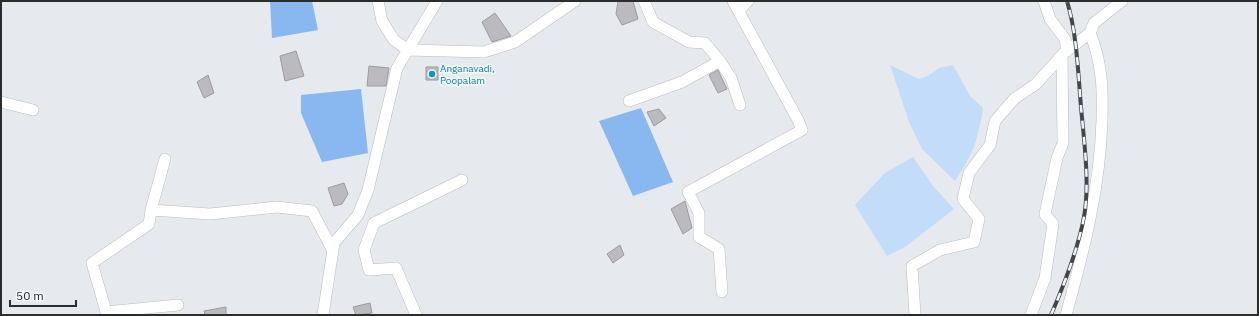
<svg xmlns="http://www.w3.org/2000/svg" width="1259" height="316" font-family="'IBM Plex Sans',sans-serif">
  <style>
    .green { fill: #c3dcf9 }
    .forest { fill: #88b8ef }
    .building { fill: #bbbabf; stroke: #9c9ba0 }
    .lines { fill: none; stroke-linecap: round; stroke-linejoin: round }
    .minor-casing { stroke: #b9bdc0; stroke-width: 12 }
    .minor { stroke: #fff; stroke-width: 11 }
    .rail-casing { stroke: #454648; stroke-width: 4 }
    .rail { stroke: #f3f6fa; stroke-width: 2.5; stroke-dasharray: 8; stroke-linecap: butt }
    .culture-dot { fill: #0f9aa8; stroke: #f3f6fa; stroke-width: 1.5 }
    .labels { text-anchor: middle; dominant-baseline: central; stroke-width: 3; stroke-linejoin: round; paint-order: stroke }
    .culture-label { font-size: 10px; fill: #0d838f; stroke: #f3f6fa; text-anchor: start }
  </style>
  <rect width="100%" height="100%" fill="#e6e9ed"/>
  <!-- green -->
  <path class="green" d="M890,65L919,79L928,76L939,68L953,65L970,96L983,108C978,140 973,154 955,181L922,149L909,122Z
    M913,157L933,186L954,209L905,247L887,256L855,205L885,173Z"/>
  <!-- forest -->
  <path class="forest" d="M270,1H312L318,30L272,38Z
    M361,89L368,153L322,162L301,113V95Z
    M641,108L673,182L633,196L599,121Z"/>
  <!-- building -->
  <path class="building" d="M618,1H633L638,19L622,25L616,14Z
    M495,13L511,36L492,42L482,22Z
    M296,51L304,76L285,81L280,56Z
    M369,66L389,68L386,86H367Z
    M426,67H438V80H426Z
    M718,70L727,89L718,93L709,75Z
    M208,75L214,93L204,98L197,82Z
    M659,109L666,118L654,126L647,112Z
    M344,183L348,194L342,204L334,206L328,188Z
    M685,201L692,228L683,234L671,209Z
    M620,245L624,255L613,263L607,254Z
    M370,303L372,313L356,315L353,307Z
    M226,307V315H205L204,311Z"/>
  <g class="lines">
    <defs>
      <path id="minor" d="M378,1L382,21L394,40L408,50L484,52L515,42L575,1
        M1044,1L1050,19L1065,39L1067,51
        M739,10L748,1
        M720,61L731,78L740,105
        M629,101L682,82L720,61L705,43L689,42L653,22L644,1
        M1,102L33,110
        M165,159L151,210L210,214L277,207L312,211L333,251
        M722,292L719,249L699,237V213L688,192L802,130L798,120L733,1
        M106,312L178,305
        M107,315L92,263L149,224L151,210
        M323,315L334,243L358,215L368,190L397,68L437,1
        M416,315L396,268L369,270L364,250L374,223L462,180
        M915,315L912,266L940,250L974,242L979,219L963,199L969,173L990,145L995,121L1014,99L1036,84L1064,53L1090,33L1094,23L1122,1
        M1031,315L1045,278L1053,224L1045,214L1057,158L1063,143L1062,55
        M1066,315C1084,250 1100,188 1102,120C1103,88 1102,63 1090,33"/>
    </defs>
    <!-- minor casing -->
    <use href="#minor" class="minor-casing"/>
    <!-- minor -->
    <use href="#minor" class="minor"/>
    <defs>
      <path id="rail" d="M1051,315C1064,285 1078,249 1084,217C1090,183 1084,141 1081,107C1078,72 1077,34 1067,1"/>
    </defs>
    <!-- rail casing -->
    <use href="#rail" class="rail-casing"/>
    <!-- rail -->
    <use href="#rail" class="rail"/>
  </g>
  <!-- markers -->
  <circle class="culture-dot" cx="432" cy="74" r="4"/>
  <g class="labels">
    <!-- culture labels -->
    <g class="culture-label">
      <text x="440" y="68">Anganavadi,<tspan x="440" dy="12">Poopalam</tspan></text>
    </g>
  </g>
  <!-- border -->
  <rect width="1259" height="316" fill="none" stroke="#2b2c2d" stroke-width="4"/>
  <!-- scale -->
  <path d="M10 300v6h66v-6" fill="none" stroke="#2b2c2d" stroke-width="2"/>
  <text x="16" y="300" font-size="12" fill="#2b2c2d" stroke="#f3f6fa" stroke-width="3" paint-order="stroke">50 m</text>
</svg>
